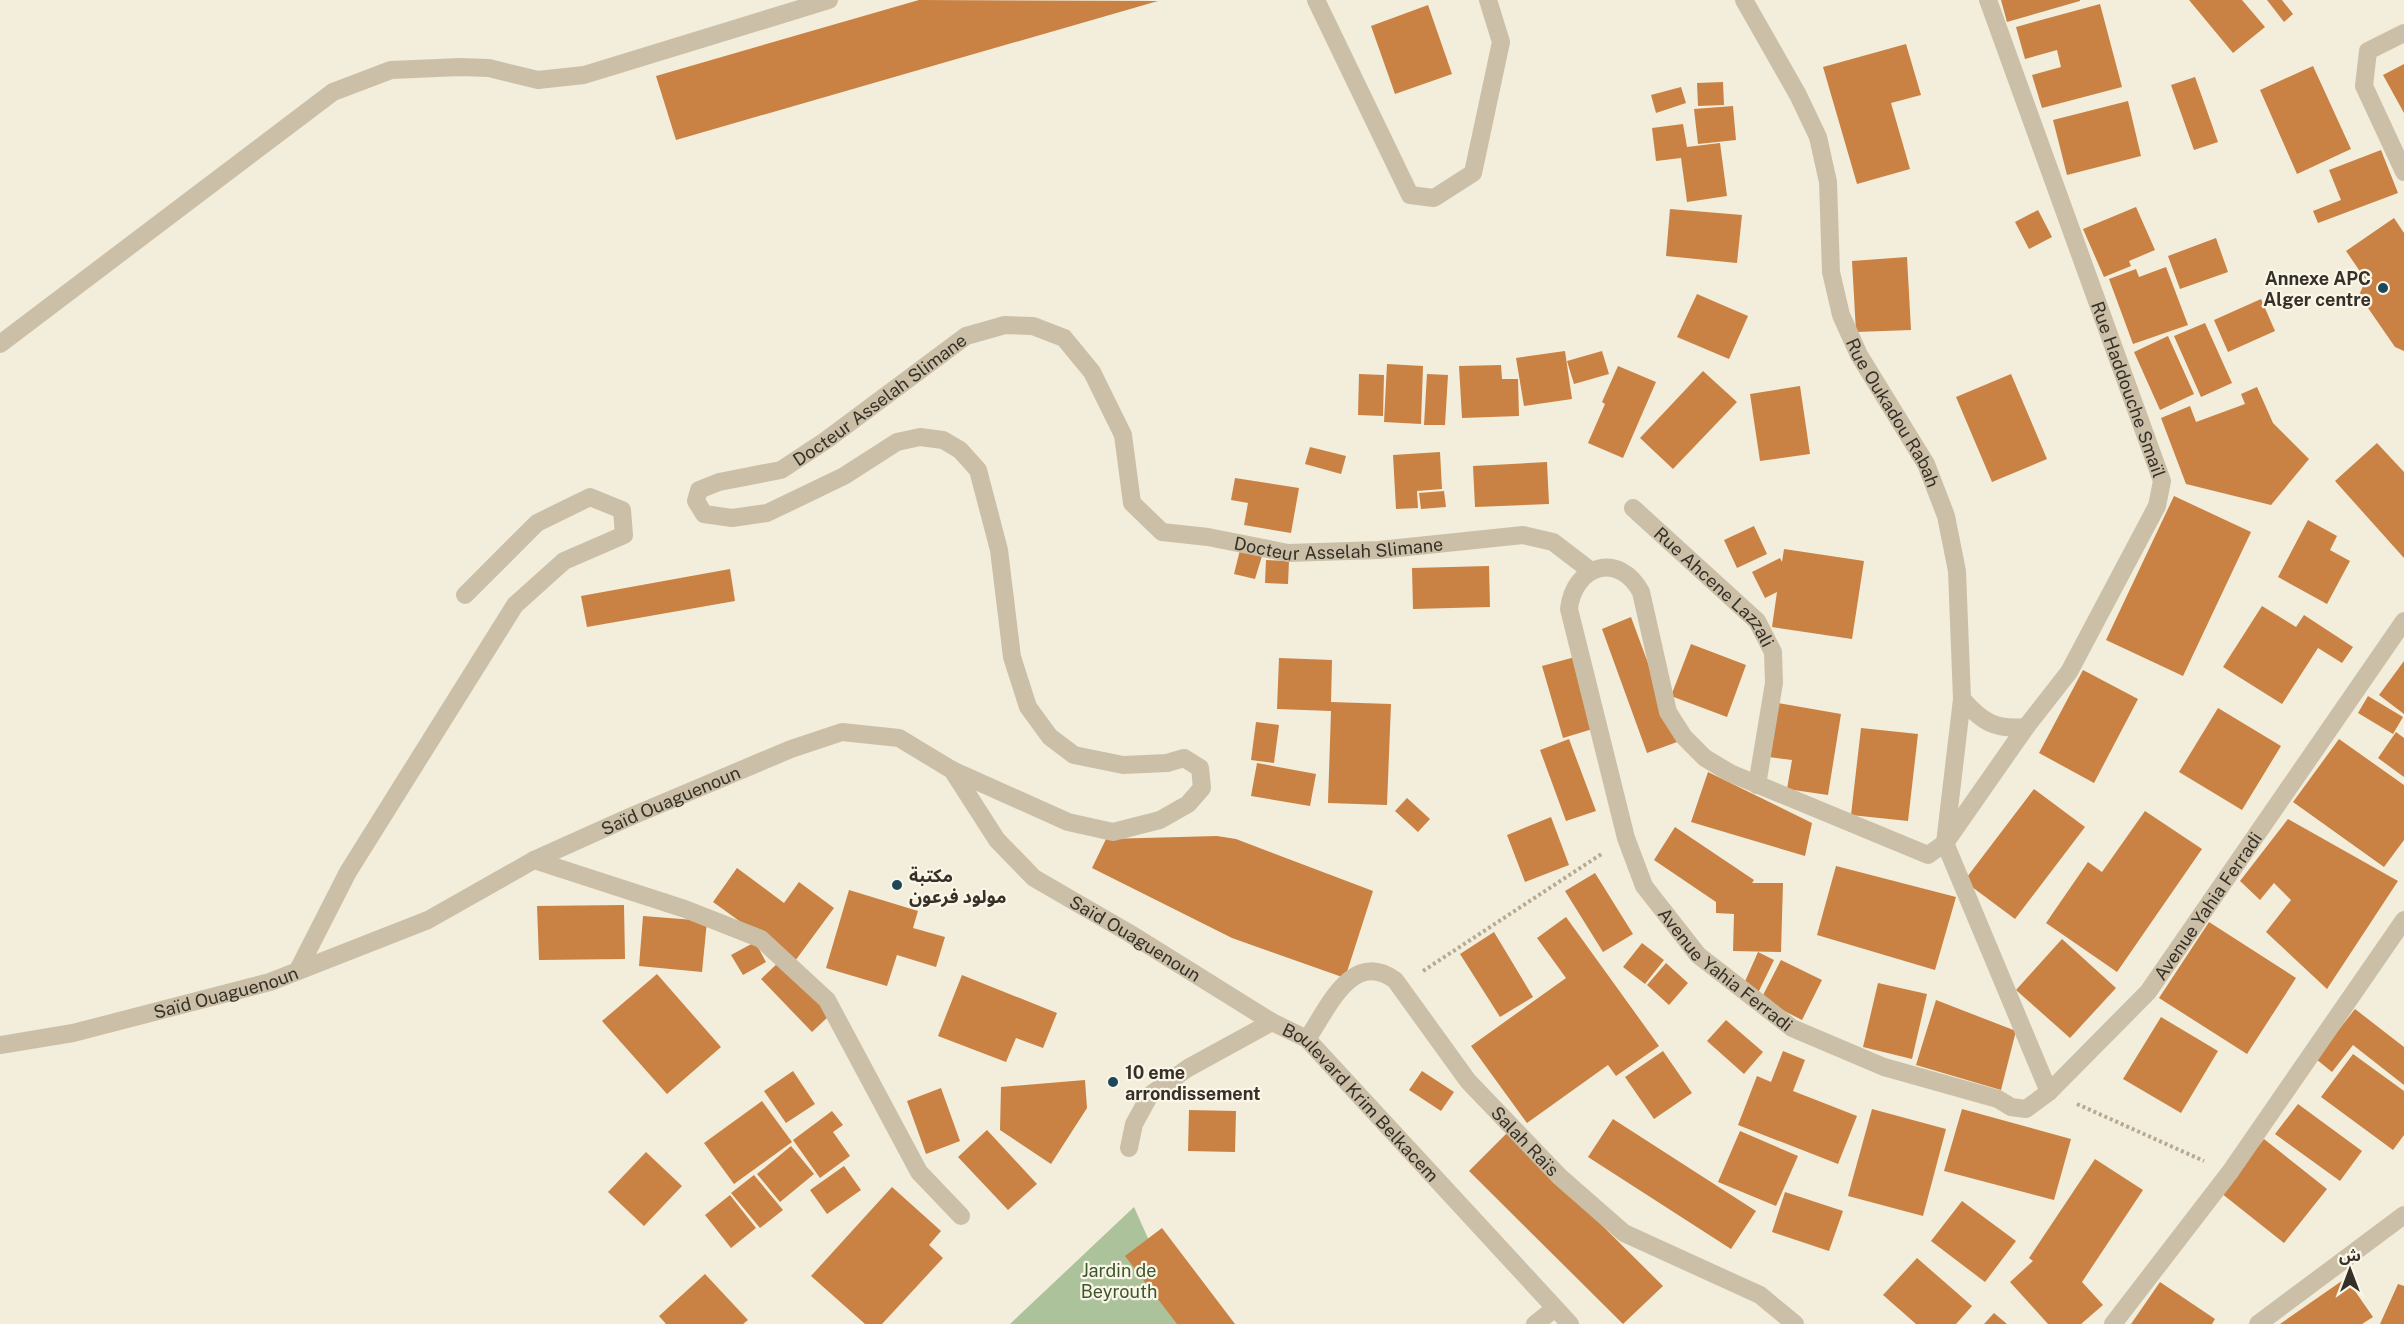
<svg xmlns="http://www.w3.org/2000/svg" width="2404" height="1324" font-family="'Public Sans','Noto Sans Arabic',sans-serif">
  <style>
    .green { fill: #acc29b }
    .building { fill: #c98243 }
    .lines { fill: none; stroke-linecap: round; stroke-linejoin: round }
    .path { stroke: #b7aa91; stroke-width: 4; stroke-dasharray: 3 3; stroke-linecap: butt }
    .street { stroke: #cbc0a7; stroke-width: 18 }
    .poi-dot { fill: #1c485a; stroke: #faf6e8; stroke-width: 2 }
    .labels { text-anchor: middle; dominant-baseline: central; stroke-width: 4.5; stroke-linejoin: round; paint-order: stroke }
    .poi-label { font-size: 18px; font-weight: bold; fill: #373028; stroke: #faf6e8; text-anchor: start }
    .street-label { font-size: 18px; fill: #373028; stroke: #faf6e8 }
    .park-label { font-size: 18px; fill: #3c562b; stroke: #faf6e8 }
  </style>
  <rect width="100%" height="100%" fill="#f3eddb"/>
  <!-- green -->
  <path class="green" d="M1134,1207L1172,1292L1195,1324H1010Z"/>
  <!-- building -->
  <path class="building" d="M919,0L1158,1L676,140L656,76Z
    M2001,0H2080V1L2007,22Z
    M2189,0H2242L2265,27L2233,53Z
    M2267,0H2282L2293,14L2284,22Z
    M2100,4L2122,87L2042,108L2032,75L2061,67L2057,50L2025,59L2016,27Z
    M1428,5L1452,74L1395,94L1371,26Z
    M1906,44L1921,95L1891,103L1910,169L1857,184L1823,67Z
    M2404,64V113L2383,75Z
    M2313,66L2351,149L2297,174L2260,90Z
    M2195,77L2218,142L2194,150L2171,85Z
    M1723,82L1724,105L1698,106L1697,83Z
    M1681,87L1686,103L1656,113L1651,95Z
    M2128,101L2141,156L2067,175L2053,120Z
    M1733,106L1736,140L1698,144L1694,109Z
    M1683,124L1687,147L1720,143L1727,196L1687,202L1681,158L1656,161L1652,128Z
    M2381,150L2398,193L2318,223L2313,211L2341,200L2329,170Z
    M2136,207L2155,250L2129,261L2131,266L2104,277L2083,229Z
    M1670,209L1742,215L1737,263L1666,256Z
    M2038,210L2052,237L2029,249L2015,222Z
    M2394,218L2404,233V351L2395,347L2359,295L2366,280L2346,251Z
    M2216,238L2228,272L2180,289L2168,256Z
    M1907,257L1911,330L1856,332L1852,261Z
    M2166,267L2188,325L2133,344L2109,279L2136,269L2139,277Z
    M1697,294L1748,316L1729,359L1677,337Z
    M2261,299L2275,331L2228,352L2214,320Z
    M2205,323L2232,383L2201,397L2174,336Z
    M2168,336L2194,394L2160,410L2134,352Z
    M1565,351L1572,399L1524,406L1516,358Z
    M1602,351L1609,374L1574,384L1567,361Z
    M1387,364L1423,366L1421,424L1384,422Z
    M1501,365L1502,379H1518L1519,416L1462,418L1459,366Z
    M1618,366L1656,382L1623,458L1588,443L1605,404L1602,402Z
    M1703,371L1737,402L1673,469L1640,438Z
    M1359,374L1384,375L1383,416L1358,415Z
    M1427,374L1448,375L1445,425H1424Z
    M2011,374L2047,459L1992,482L1956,397Z
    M1800,386L1810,454L1760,461L1750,394Z
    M2257,387L2273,423L2309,459L2271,505L2186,484L2161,418L2190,406L2196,422L2245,404L2241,394Z
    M2377,443L2404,472V558L2335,481Z
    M1310,447L1346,456L1341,474L1305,464Z
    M1440,452L1442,489L1417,491L1418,508L1396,509L1393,455Z
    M1547,462L1549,504L1475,507L1473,466Z
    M1235,478L1299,488L1291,533L1244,525L1248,503L1231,500Z
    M1444,491L1446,507L1421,509L1419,493Z
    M2174,496L2251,532L2183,676L2106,640Z
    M2308,520L2337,536L2330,550L2350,561L2327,604L2278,577Z
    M1754,526L1767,554L1737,568L1724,540Z
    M1784,549L1864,561L1852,639L1772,627L1777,592L1765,598L1752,572L1780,558L1782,562Z
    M1240,550L1262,556L1255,579L1234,574Z
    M1266,560L1289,561L1288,584L1265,583Z
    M1489,566L1490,607L1413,609L1412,568Z
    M730,569L735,601L587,627L581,596Z
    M2262,606L2296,627L2304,615L2353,647L2342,663L2318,648L2282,704L2223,667Z
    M1631,617L1677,742L1647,753L1602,629Z
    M1691,644L1746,665L1727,717L1671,696Z
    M1575,657L1596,728L1563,738L1542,666Z
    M1279,658L1332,660L1331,702L1391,704L1387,805L1328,803L1331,711L1277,709Z
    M2404,661V714L2379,695Z
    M2083,670L2138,699L2094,783L2039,753Z
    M2368,696L2403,717L2393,734L2358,713Z
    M1778,703L1841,714L1828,795L1787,789L1792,760L1769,757Z
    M2218,708L2281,746L2242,810L2179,772Z
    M1256,722L1279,725L1274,763L1251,760Z
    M1861,728L1918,734L1908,821L1851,815Z
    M2396,732L2404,738V777L2378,758Z
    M1569,739L1596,811L1566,821L1540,750Z
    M2339,739L2404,785V840L2384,867L2293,802Z
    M1257,763L1316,774L1310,806L1251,796Z
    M1708,772L1812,823L1805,856L1691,822Z
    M2034,789L2085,827L2015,919L1964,881Z
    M1407,798L1430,819L1418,832L1395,811Z
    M2145,811L2202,849L2117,972L2046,923L2088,862L2102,872Z
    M1551,817L1569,865L1525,882L1507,835Z
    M2288,819L2398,881L2327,989L2266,932L2291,900L2274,883L2260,900L2240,881Z
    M1675,827L1754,880L1752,883H1783L1781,952L1733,951L1734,914L1716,913V902L1654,860Z
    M1217,836L1236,839L1373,891L1345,978L1232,938L1092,868L1106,839Z
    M1836,866L1956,897L1935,970L1817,935Z
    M737,868L784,903L799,882L834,908L795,961L713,902Z
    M1595,873L1633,934L1603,952L1565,891Z
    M849,890L918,911L913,928L945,937L936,967L897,955L887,986L826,968Z
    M624,905L625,959L539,960L537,906Z
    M643,916L707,921L702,972L639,966Z
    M1566,917L1659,1046L1616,1076L1608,1065L1527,1123L1471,1046L1566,978L1537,938Z
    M2209,922L2296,978L2247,1054L2159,998Z
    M1494,932L1533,997L1500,1017L1460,954Z
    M2062,939L2116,988L2070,1038L2016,990Z
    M755,942L766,962L743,975L731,955Z
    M1642,943L1664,960L1645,984L1623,967Z
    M1758,952L1774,960L1757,995L1743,986Z
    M1781,960L1822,980L1802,1020L1761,999Z
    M779,962L830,1015L812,1032L761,979Z
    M1666,963L1688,983L1669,1005L1647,985Z
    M657,974L721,1047L667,1094L602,1021Z
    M962,975L1057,1013L1043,1048L1016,1038L1006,1062L938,1036Z
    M1878,983L1927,994L1912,1059L1863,1047Z
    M1936,1000L2016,1031L2001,1090L1916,1065Z
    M2355,1009L2404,1047V1085L2353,1045L2332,1072L2316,1059Z
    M2161,1017L2218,1051L2181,1113L2123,1079Z
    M1726,1020L1763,1052L1744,1074L1707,1041Z
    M1663,1051L1692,1093L1654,1119L1625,1077Z
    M1783,1051L1805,1060L1793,1091L1857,1116L1838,1164L1738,1125L1757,1076L1771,1082Z
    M2353,1054L2404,1091V1135L2393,1150L2321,1097Z
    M793,1071L815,1104L786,1123L764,1091Z
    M1422,1071L1454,1092L1441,1111L1409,1090Z
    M1085,1080L1087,1108L1051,1164L1000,1130L1001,1087Z
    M941,1088L960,1141L926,1154L907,1101Z
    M762,1101L792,1142L734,1184L704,1143Z
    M2298,1104L2362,1151L2340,1181L2275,1134Z
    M1872,1109L1946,1129L1923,1216L1848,1196Z
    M1962,1109L2071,1139L2054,1200L1944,1171Z
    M1189,1110L1236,1111L1235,1152L1188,1151Z
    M832,1111L843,1125L833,1132L850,1156L820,1178L793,1140Z
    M1613,1119L1756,1211L1731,1249L1588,1157Z
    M987,1130L1037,1184L1008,1210L958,1157Z
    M1740,1131L1798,1156L1776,1206L1718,1182Z
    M1508,1132L1663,1286L1623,1324L1469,1171Z
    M2264,1139L2327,1189L2284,1243L2221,1193Z
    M791,1146L814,1174L780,1202L757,1174Z
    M646,1152L682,1186L644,1226L608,1192Z
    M2095,1159L2143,1190L2082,1282L2103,1305L2081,1324H2048L2010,1282L2033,1261L2029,1258Z
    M844,1166L861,1190L827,1214L810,1190Z
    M754,1175L783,1210L760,1228L731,1193Z
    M892,1187L941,1231L929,1245L943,1258L882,1324H865L811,1276Z
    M1785,1192L1843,1211L1829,1251L1772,1232Z
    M730,1195L756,1228L731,1248L705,1215Z
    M1962,1201L2016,1241L1985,1282L1931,1241Z
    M1162,1228L1235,1324H1177L1125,1256Z
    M1917,1258L1972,1306L1956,1324H1916L1883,1295Z
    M705,1274L748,1320L743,1324H666L659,1316Z
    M2346,1278L2373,1317L2362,1324H2280Z
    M2160,1282L2215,1319L2212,1324H2131Z
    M2398,1284L2404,1286V1324H2380Z
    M1994,1313L2007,1324H1984Z"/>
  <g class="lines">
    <!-- path -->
    <path class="path" d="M1423,971L1603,853
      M2077,1104L2204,1161"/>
    <!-- street -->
    <g class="street">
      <path d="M1316,0L1410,195L1434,198L1473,173L1501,42L1488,0"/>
      <path id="s1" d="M1744,0L1798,95L1818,137L1828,182L1831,272L1841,315L1859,355L1926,464L1946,516L1957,571L1962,699L1945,843L2049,1092"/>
      <path id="s2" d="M1988,0L2162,481L2157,506L2069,672L2026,727L1945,843L1928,855L1730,773L1705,758L1684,737L1668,712L1641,592C1619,551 1574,565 1569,609L1626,838L1644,886L1698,955L1792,1028L1884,1067L1998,1099L2011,1107L2026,1109L2049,1092L2148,992L2404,621"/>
      <path d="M2404,33L2368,51L2364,86L2404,172"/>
      <path d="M0,344L333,92L391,70L460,67L489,68L538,80L584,75L829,0"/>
      <path id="s3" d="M1633,508L1757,621L1773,652L1774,683L1757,785"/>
      <path d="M1962,699C1982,722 1995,730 2026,727"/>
      <path id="s4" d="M952,770L1068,822L1113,832L1160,820L1188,804L1202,788L1200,768L1184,758L1167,763L1123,765L1074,755L1050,737L1028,707L1012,657L999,550L978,470L960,450L943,440L920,437L897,442L844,476L767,513L732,518L704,514L696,501L699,490L719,482L781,470L825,441L966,336L1005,325L1033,326L1064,338L1092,372L1123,435L1132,503L1162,532L1208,537L1288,553L1379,550L1523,535L1553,542L1591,571"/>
      <path d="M534,860L685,909L761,939L827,1000L919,1172L961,1216"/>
      <path d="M298,970L348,872L515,605L564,561L624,535L622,510L590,497L537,523L465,595"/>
      <path id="s5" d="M1307,1039C1328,1009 1351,949 1395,980L1468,1081L1560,1177L1624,1233L1760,1295L1795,1324"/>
      <path id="s6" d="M0,1045L73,1033L270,982L428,920L534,860L632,816L791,749L842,732L899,738L952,770L997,840L1034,878L1129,933L1272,1022"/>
      <path id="s7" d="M1129,1148L1134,1124L1150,1095L1188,1068L1272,1022L1307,1039L1570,1324"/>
      <path d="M1535,1324L1554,1309"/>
      <path d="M2113,1324L2230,1172L2404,920"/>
      <path d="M2258,1324L2404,1215"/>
    </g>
  </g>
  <!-- markers -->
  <g class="poi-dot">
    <circle cx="2383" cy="288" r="6"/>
    <circle cx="897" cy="885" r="6"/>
    <circle cx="1113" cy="1082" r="6"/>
  </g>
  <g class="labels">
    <!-- poi labels -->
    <g class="poi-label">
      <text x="2371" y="278" text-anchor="end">Annexe APC<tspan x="2371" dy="21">Alger centre</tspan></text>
      <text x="909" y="875">مكتبة<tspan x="909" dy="21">مولود فرعون</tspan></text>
      <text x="1125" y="1072">10 eme<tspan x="1125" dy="21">arrondissement</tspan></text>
    </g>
    <!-- street labels -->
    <g class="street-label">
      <text stroke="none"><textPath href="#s2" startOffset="414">Rue Haddouche Smaïl</textPath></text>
      <text stroke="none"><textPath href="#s4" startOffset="1274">Docteur Asselah Slimane</textPath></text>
      <text stroke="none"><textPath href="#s1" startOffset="447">Rue Oukadou Rabah</textPath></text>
      <text stroke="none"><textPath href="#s4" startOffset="1886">Docteur Asselah Slimane</textPath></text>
      <text stroke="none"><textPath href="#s3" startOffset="114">Rue Ahcene Lazzali</textPath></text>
      <text stroke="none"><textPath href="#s6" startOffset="718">Saïd Ouaguenoun</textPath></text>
      <text stroke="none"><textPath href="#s2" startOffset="2505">Avenue Yahia Ferradi</textPath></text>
      <text stroke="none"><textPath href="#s6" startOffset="1276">Saïd Ouaguenoun</textPath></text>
      <text stroke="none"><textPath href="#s2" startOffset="1893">Avenue Yahia Ferradi</textPath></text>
      <text stroke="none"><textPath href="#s6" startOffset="232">Saïd Ouaguenoun</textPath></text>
      <text stroke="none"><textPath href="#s7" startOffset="321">Boulevard Krim Belkacem</textPath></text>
      <text stroke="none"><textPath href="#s5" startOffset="330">Salah Raïs</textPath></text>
    </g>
    <!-- park labels -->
    <g class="park-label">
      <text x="1119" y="1270">Jardin de<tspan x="1119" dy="21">Beyrouth</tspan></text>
    </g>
  </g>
  <!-- north arrow -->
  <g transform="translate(2350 1270)" stroke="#faf6e8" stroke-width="4.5" paint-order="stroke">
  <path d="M0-4.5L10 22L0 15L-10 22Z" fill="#373028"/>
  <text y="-9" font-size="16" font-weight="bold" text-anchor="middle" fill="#373028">ش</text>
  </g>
</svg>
